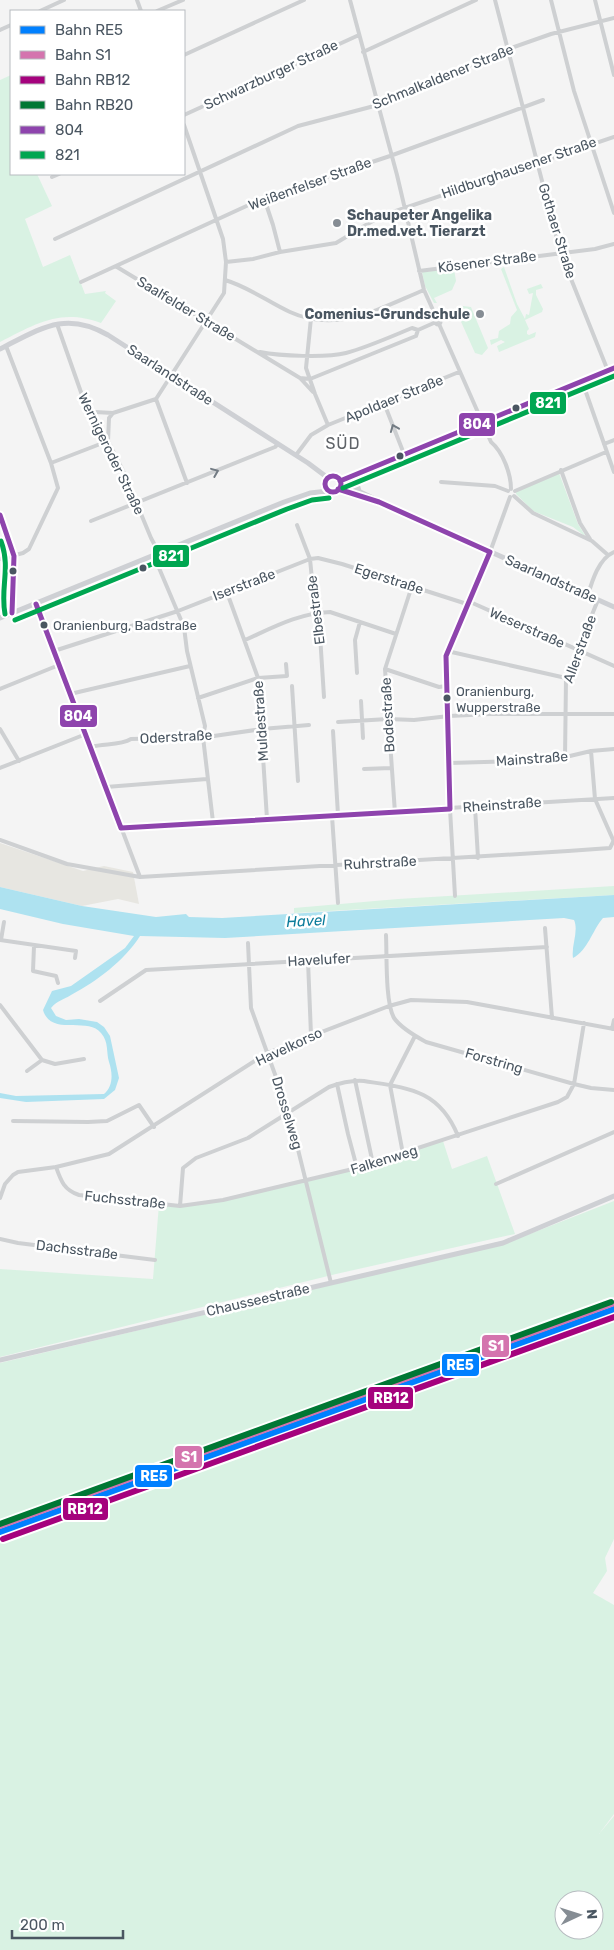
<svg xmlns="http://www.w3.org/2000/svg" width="614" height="1950" font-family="Rubik,sans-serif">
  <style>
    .green { fill: #d9f2e3; fill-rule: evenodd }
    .sand { fill: #e7e6e1 }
    .water { fill: #aee2f0 }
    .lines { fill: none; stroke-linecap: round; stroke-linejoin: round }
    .street { stroke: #ced0d2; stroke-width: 4 }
    .secondary { stroke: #ced0d4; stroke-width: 5 }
    .bus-1-casing { stroke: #fff; stroke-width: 9 }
    .bus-2-casing { stroke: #fff; stroke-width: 9 }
    .bus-1 { stroke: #8e44ad; stroke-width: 5 }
    .bus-2 { stroke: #00a651; stroke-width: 5 }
    .rail-1-casing { stroke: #fff; stroke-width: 10 }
    .rail-2-casing { stroke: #fff; stroke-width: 10 }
    .rail-3-casing { stroke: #fff; stroke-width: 10 }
    .rail-4-casing { stroke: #fff; stroke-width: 10 }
    .rail-1 { stroke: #0080ff; stroke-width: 6 }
    .rail-2 { stroke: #d474ae; stroke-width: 6 }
    .rail-3 { stroke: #a5027d; stroke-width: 6 }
    .rail-4 { stroke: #007734; stroke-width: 6 }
    .oneway { stroke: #727b83 }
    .poi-dot { fill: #868d94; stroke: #fff; stroke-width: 2 }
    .bus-dot { fill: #4a5661; stroke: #fff; stroke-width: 2 }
    .labels { text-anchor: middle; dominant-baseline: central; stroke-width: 5; stroke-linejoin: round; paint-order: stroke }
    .bus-label { font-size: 13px; fill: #4a5661; stroke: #fff; text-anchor: start }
    .street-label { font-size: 14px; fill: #4a5661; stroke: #fff }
    .poi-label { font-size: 14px; font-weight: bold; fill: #4a5661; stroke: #fff; text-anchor: start }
    .water-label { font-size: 15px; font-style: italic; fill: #0c7c9b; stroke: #fff }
    .quarter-label { font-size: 16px; letter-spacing: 1px; fill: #5f6368; stroke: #fff }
    .line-badge { stroke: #fff; stroke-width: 2 }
    .badge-label { font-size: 14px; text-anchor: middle; font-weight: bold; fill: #fff }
  </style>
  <rect width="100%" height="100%" fill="#f4f4f4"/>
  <!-- green -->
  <path class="green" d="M11,75V174H37L52,206L25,219L43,267L70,255L85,294L106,291L105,293L116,301L101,323C60,308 36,324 0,342V80Z
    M504,267L517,304L525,319L526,314L529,315L533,293L529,294L527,289L541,284L543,288L536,290V295L543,309L542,312L525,320L529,329L527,331V334L529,335L536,332L535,337L499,352L497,346L505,342L501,340L491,345L490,340L498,338L499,331L510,324L511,317L517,310L501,269Z
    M454,269L456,281L452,290L434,298L437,303H434L425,286L422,272Z
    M463,306L471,307L488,348L482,355L475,353L458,315L459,310Z
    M559,473L578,524L586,537L573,527L533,511L516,494V491Z
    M614,886V895L294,913V908L398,899Z
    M443,1141L452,1169L487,1156L515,1234L336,1274L0,1357V1269L153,1279L159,1204C194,1207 228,1199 262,1192C323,1178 383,1159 443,1141Z
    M614,1201V1297L472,1351L0,1523V1363L504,1244Z
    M614,1318V1539L605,1558L607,1571L593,1593L614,1605V1814L599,1834L614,1816V1950H0V1538L585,1326L597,1325ZM564,1900H594V1930H564Z"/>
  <!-- sand -->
  <path class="sand" d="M0,843L83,871L104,866L133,872L139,904L118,899L82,906L0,887Z"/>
  <!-- water -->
  <path class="water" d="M0,887L82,906L156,917L186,914L189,917L222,918L614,895V917L603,918C592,931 588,950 573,958C571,946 579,931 574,920L564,918L225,938L140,936C124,961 97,981 71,995C63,1000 58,1000 51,1008L56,1016L66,1020L79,1019L97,1022L104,1027L110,1036L119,1078L115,1090L104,1099L26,1102L0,1098V1093L16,1096L104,1094C113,1086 113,1074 109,1062C106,1052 109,1042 101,1033C88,1016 51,1037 43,1010L52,991L71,986L125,948L134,936L63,924L0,909Z"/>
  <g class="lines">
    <!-- street -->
    <path class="street" d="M137,0L141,11
      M350,0L397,175L424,290L437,319
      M495,0L561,254L608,371
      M551,0L574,91L614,213
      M595,0L614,75
      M40,11L64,0
      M157,11L183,0
      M0,30L11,25
      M363,52L476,0
      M184,55L304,0
      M184,115L359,35
      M52,177L59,174
      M264,198L273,225L280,252
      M55,239L298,126L378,105L508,49L551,34L614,18
      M226,262L253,259L280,252L336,243L381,216L614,137
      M117,267L300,378L310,379L416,336L418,330
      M419,271L595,249L614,244
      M225,280C249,287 268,302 290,312C338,334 380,308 424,290
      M81,282L264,198L390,156L543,100
      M435.5 322a2.5 2.5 0 1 1 5 0a2.5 2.5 0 1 1-5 0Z
      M57,324L89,415L96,427L108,441L124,473L151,538L159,553
      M439,324L491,442C503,452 511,474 511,489
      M260,352C280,356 326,358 346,353C368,347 390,337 412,328L418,330L436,322
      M300,378L313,392
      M582,381L614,472
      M156,399L187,483
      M384,403L404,454
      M89,415L95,412L113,413
      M328,425L459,372
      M604,444L614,440
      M296,455L311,435L328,425L315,394L306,368L311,318
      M51,463L108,441L109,418L113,413L156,399L224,293L226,262L223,239L184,125
      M561,470L580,523L590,539
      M441,482L495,486L508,491
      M515,491L606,452
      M514,496L533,513L592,541L608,555
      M0,515L14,556L11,607L12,613
      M91,521L275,447L278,444
      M297,525L310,559L313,590L318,604L324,697
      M0,559L23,553L29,549L58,488L51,463L6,346
      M159,568L184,627L187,651L205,726L203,737L213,822
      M588,595C592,581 599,558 614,552
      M229,598L258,678L267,819
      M468,601L614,666
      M36,604L140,877
      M245,640C272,628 299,613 330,612L396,634
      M54,651L178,611L310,559L318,558L342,564L467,604
      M447,651L566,678
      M385,669L439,687L446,686
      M357,673L355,640L360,622
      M292,686L298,781
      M0,689L59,665
      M70,694L190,666
      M198,698L258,678L287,676L286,664
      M361,701L363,738
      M338,722L388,719L414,720L449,716L490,714H614
      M0,729L19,761
      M333,731L338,815
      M91,747C103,743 120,746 131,739L207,737L262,729L309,725
      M591,751L595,799L614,842
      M565,758L566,678L598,600
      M450,763L553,760L591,751L614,749
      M0,768L86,734
      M364,769L391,768
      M106,787L207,779
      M475,807L478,858
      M395,813L385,669L410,592
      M332,816L338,903
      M121,828L614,798
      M0,840L67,864L140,877L568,851L610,848L614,840
      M455,896L450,809L449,723L446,686V656L490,552L510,497
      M545,928L552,1018
      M386,935C387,955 385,1002 394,1018C401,1028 415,1036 426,1042L574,1084L591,1088L614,1090
      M0,940L76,951L75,958
      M1,940L4,922
      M248,943L251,1008L289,1113L331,1283
      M34,946L33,971L56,976L58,983
      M308,961L311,1035
      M100,1001L146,970L547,947
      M0,1005L42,1060L55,1064L84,1059
      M612,1029L614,1020
      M27,1071L42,1060
      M355,1080L373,1164
      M337,1084L348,1134L357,1168
      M13,1121L88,1122L107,1121L139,1105L154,1127
      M403,1154L390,1085L415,1036
      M56,1167C61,1181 64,1190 79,1195L180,1206L223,1200L357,1168L558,1102L567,1097L574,1084L584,1023
      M496,1184L614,1132
      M0,1198L5,1184L13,1175L18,1172L56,1167L109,1154L267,1053L389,1006L411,1000L467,1002L614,1029
      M180,1206L183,1168L196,1158L248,1138L329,1087C340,1083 351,1080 364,1081C407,1088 439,1089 458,1136
      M0,1239L18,1243L155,1260"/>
    <!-- secondary -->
    <path class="secondary" d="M0,349C40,329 65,310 108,335L308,463L328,478
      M325 484a8 8 0 1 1 16 0a8 8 0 1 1-16 0Z
      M340,481L614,368
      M340,485L354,489L377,500
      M338,489L354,493L379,502L614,607
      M359,491C356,483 357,478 362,471
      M0,618L284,502L310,493L328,491
      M0,1360L503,1243L614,1196"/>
    <defs>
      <path id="bus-1" d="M325 484a8 8 0 1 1 16 0a8 8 0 1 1-16 0Z
        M340,481L614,368
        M338,489L379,502L490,552
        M0,515L14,556L12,613
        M36,604L121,828
        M450,809L446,656L490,552
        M121,828L450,809"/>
      <path id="bus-2" d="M343,488L614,376
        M1,541C11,568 0,588 5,614
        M15,620L287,509L312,500L329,498"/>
    </defs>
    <!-- bus-1 casing -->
    <use href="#bus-1" class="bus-1-casing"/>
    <!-- bus-2 casing -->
    <use href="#bus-2" class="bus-2-casing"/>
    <!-- bus-1 -->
    <use href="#bus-1" class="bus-1"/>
    <!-- bus-2 -->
    <use href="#bus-2" class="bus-2"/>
    <defs>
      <path id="rail-1" d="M0,1532L614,1309"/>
      <path id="rail-2" d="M0,1526L614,1303"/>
      <path id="rail-3" d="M3,1539L614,1317"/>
      <path id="rail-4" d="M0,1524L611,1302"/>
    </defs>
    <!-- rail-1 casing -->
    <use href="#rail-1" class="rail-1-casing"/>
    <!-- rail-2 casing -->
    <use href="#rail-2" class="rail-2-casing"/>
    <!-- rail-3 casing -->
    <use href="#rail-3" class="rail-3-casing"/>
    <!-- rail-4 casing -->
    <use href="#rail-4" class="rail-4-casing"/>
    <!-- rail-1 -->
    <use href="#rail-1" class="rail-1"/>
    <!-- rail-2 -->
    <use href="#rail-2" class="rail-2"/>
    <!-- rail-3 -->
    <use href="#rail-3" class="rail-3"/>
    <!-- rail-4 -->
    <use href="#rail-4" class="rail-4"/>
  </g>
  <!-- one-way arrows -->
  <defs><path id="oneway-chevron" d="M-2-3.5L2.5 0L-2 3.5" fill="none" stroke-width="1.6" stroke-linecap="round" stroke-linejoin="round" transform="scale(1.25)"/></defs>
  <g class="oneway">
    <use href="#oneway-chevron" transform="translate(394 428) rotate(-112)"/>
    <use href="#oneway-chevron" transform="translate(215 472) rotate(-22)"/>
  </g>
  <!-- markers -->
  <g class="poi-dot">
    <circle cx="337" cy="223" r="5"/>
    <circle cx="480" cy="314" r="5"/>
  </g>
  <g class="bus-dot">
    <circle cx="516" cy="408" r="4.5"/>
    <circle cx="400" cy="456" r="4.5"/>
    <circle cx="143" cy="568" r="4.5"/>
    <circle cx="13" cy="571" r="4.5"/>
    <circle cx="44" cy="625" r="4.5"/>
    <circle cx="447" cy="698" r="4.5"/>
  </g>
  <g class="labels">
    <!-- bus labels -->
    <g class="bus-label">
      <text x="53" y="625">Oranienburg, Badstraße</text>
      <text x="456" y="691">Oranienburg,<tspan x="456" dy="16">Wupperstraße</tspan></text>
    </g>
    <!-- street labels -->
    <g class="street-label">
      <text transform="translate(271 75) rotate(-25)">Schwarzburger Straße</text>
      <text transform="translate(443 77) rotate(-22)">Schmalkaldener Straße</text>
      <text transform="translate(519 168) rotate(-19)">Hildburghausener Straße</text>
      <text transform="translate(310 184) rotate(-20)">Weißenfelser Straße</text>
      <text transform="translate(557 231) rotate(73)">Gothaer Straße</text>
      <text transform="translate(487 262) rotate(-7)">Kösener Straße</text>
      <text transform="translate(186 309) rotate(31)">Saalfelder Straße</text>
      <text transform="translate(170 375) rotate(33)">Saarlandstraße</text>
      <text transform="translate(394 399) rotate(-22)">Apoldaer Straße</text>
      <text transform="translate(111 454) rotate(64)">Wernigeroder Straße</text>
      <text transform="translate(389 579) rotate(18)">Egerstraße</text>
      <text transform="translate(551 579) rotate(24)">Saarlandstraße</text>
      <text transform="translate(244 585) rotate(-21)">Iserstraße</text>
      <text transform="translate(316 610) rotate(-97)">Elbestraße</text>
      <text transform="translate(527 628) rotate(24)">Weserstraße</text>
      <text transform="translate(580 649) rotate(-70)">Allerstraße</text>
      <text transform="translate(388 715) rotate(-93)">Bodestraße</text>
      <text transform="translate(261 721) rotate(-94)">Muldestraße</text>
      <text transform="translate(176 737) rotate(-3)">Oderstraße</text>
      <text transform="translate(532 759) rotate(-4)">Mainstraße</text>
      <text transform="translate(502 805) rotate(-4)">Rheinstraße</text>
      <text transform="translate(380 863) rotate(-3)">Ruhrstraße</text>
      <text transform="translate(319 960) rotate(-3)">Havelufer</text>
      <text transform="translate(289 1047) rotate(-25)">Havelkorso</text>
      <text transform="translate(494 1061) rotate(16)">Forstring</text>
      <text transform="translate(287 1113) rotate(73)">Drosselweg</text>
      <text transform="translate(384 1160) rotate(-17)">Falkenweg</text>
      <text transform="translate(125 1200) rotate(6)">Fuchsstraße</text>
      <text transform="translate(77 1250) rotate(7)">Dachsstraße</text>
      <text transform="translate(258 1300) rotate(-13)">Chausseestraße</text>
    </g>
    <!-- poi labels -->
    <g class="poi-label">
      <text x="347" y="215">Schaupeter Angelika<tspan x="347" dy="16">Dr.med.vet. Tierarzt</tspan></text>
      <text x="470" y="314" text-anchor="end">Comenius-Grundschule</text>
    </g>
    <!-- water labels -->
    <g class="water-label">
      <text transform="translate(306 921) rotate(-3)">Havel</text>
    </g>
    <!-- quarter labels -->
    <g class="quarter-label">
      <text x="343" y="443">SÜD</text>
    </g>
  </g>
  <g class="line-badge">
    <rect x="529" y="391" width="38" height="24" rx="5" fill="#00a651"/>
    <rect x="458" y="412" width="38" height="25" rx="5" fill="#8e44ad"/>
    <rect x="152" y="544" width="38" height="24" rx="5" fill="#00a651"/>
    <rect x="59" y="704" width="39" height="24" rx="5" fill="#8e44ad"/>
    <rect x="481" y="1334" width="29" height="24" rx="5" fill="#d474ae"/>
    <rect x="441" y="1353" width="39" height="24" rx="5" fill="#0080ff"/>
    <rect x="367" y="1386" width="47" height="24" rx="5" fill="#a5027d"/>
    <rect x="174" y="1445" width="29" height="24" rx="5" fill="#d474ae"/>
    <rect x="134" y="1464" width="39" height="24" rx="5" fill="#0080ff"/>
    <rect x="62" y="1497" width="47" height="24" rx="5" fill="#a5027d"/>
  </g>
  <g class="badge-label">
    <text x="548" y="408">821</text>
    <text x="477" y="429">804</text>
    <text x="171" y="561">821</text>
    <text x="78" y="721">804</text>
    <text x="496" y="1351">S1</text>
    <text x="460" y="1370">RE5</text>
    <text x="391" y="1403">RB12</text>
    <text x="189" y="1462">S1</text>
    <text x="154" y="1481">RE5</text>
    <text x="85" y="1514">RB12</text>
  </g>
  <!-- legend -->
  <rect x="10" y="10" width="175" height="165" fill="#ffffff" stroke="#b7bbc0"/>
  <rect x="20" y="26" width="25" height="8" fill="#0080ff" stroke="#b7bbc0"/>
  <text x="55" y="35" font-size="15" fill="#4a5661">Bahn RE5</text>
  <rect x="20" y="51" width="25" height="8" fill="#d474ae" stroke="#b7bbc0"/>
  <text x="55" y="60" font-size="15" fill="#4a5661">Bahn S1</text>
  <rect x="20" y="76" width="25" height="8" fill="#a5027d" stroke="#b7bbc0"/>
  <text x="55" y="85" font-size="15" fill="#4a5661">Bahn RB12</text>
  <rect x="20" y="101" width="25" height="8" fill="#007734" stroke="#b7bbc0"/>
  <text x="55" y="110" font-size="15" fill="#4a5661">Bahn RB20</text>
  <rect x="20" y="126" width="25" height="8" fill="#8e44ad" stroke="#b7bbc0"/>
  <text x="55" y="135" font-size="15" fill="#4a5661">804</text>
  <rect x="20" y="151" width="25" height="8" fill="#00a651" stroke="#b7bbc0"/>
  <text x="55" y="160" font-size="15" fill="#4a5661">821</text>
  <!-- north arrow -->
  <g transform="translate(579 1915) rotate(86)"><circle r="24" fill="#ffffff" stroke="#b7bbc0"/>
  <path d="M0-4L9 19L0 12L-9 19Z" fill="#868d94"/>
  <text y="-8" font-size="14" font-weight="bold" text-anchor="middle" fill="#4a5661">N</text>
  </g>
  <!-- scale -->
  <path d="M12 1930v8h111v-8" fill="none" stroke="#4a5661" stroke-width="2.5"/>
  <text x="20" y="1930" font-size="15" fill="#4a5661" stroke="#ffffff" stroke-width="4" paint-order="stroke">200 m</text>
</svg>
